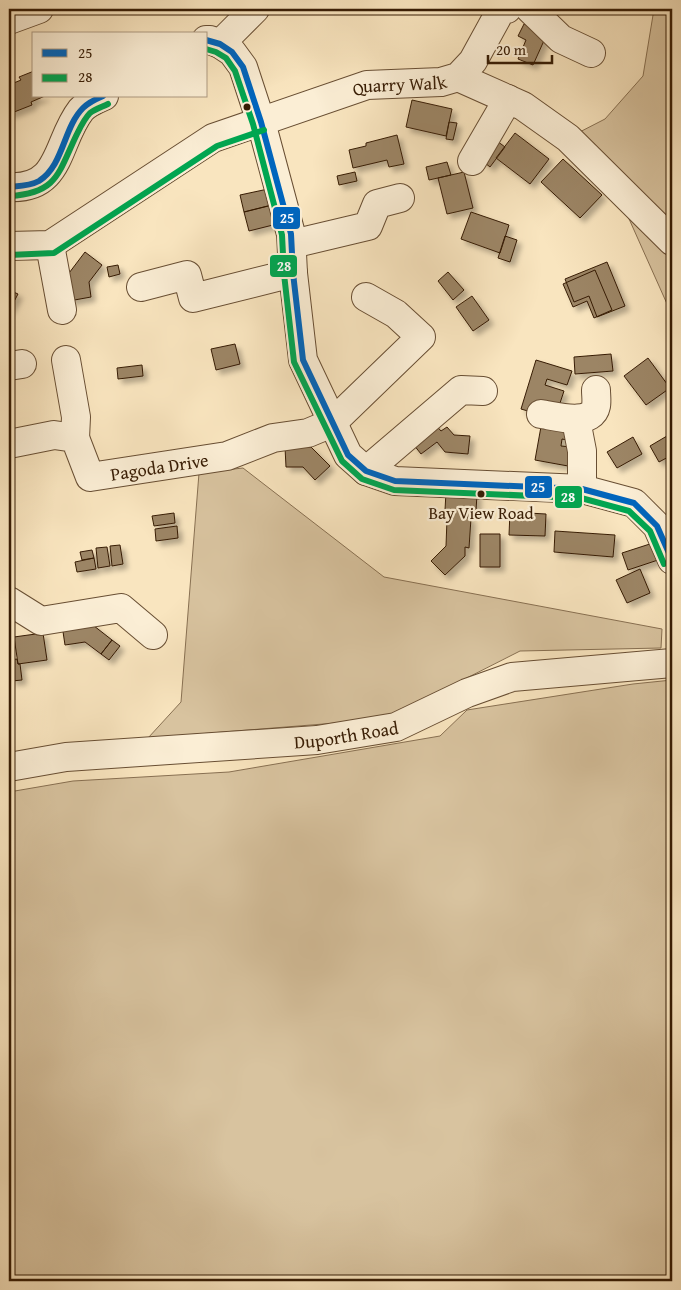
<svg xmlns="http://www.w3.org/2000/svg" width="681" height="1290" font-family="'Gentium Book Plus',serif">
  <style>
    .green { fill: #d8c39f; stroke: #887052 }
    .building { fill: #9c8565; stroke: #371c04; filter: url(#shadow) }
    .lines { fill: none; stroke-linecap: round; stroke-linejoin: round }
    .minor-casing { stroke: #684e33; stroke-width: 30 }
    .minor { stroke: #fbeed5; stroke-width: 28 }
    .bus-1-casing { stroke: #fbeed5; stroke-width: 10 }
    .bus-2-casing { stroke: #fbeed5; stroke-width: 10 }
    .bus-1 { stroke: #0065bd; stroke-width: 6 }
    .bus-2 { stroke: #00a651; stroke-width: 6 }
    .bus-dot { fill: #371c04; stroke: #fbeed5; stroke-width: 2 }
    .labels { text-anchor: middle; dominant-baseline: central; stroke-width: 4.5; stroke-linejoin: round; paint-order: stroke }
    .bus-label { font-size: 17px; fill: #371c04; stroke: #fbeed5 }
    .street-label { font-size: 18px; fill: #371c04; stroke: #fbeed5 }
    .line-badge { stroke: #fbeed5; stroke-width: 2 }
    .badge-label { font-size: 14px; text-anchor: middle; font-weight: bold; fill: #fff }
  </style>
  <defs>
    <filter id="shadow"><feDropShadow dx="4.5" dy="4.5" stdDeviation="2.5" flood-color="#0004"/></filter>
  </defs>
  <rect width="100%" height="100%" fill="#f9e5bf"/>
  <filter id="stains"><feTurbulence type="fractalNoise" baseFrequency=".004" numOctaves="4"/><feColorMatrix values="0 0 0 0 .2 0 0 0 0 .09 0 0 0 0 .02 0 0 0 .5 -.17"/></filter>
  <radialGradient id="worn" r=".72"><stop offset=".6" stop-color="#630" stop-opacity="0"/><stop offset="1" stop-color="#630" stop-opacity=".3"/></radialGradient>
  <!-- green -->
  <path class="green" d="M654,9H672V315L613,183L568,138L605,119L643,76Z
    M243,468L384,577L662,629L661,648L520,651L386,719L148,738L181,702L199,473Z
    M672,680V1281H9V792L73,781L229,772L440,736L467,710L633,684Z"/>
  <!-- building -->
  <path class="building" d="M524,24L547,34L533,65L518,59L526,40L518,36Z
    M34,71V96H45L31,102L32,105L9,114V85L21,80L19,77Z
    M412,100L452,109L446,136L406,127Z
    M449,122L457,123L453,140L446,139Z
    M515,133L549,159L530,184L496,158Z
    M397,135L404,164L389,167L387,160L353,168L349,150L366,146V143Z
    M493,138L505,147L490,167L479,158Z
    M563,159L602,195L580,218L541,182Z
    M447,162L451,175L429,180L426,167Z
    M355,172L357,181L339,185L337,176Z
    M464,172L473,208L447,214L438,178Z
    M268,189L272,205L244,212L240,195Z
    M272,205L277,224L249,231L244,212Z
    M471,212L509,225L500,253L461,239Z
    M505,236L517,240L510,262L498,258Z
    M85,252L102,265L89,282L91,297L69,301L66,277Z
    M607,262L625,306L597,317L589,296L574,302L565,279Z
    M118,265L120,274L109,277L107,267Z
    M595,270L612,310L594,318L587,301L573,307L563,284Z
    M448,272L464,290L453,300L438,281Z
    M9,290L18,294L9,311Z
    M472,296L489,320L473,331L456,307Z
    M235,344L240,364L216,370L211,349Z
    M611,354L613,371L575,374L574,357Z
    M648,358L670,388L646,405L624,376Z
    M536,360L572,371L567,385L547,379L545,385L564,391L558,409L538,414L521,409Z
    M142,365L143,376L118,379L117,368Z
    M542,421L574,426L572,441L562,439L561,446L572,447L568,466L535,460Z
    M433,422L441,431L447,427L454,435L470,436L468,454L445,452L437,442L421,454L410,440Z
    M672,433V455L659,462L650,446Z
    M633,437L642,454L617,468L607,452Z
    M285,447H311L330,466L315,480L303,467H286Z
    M446,492L477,494L476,511H467V518H471L469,548L465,547V556L445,575L431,561L446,546L447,519H453V517L449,516V512H454V510H445Z
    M510,512L546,514L545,536L509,535Z
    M174,513L175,523L154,526L152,516Z
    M177,526L178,538L156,541L155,529Z
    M555,531L615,535L613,557L554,552Z
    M480,534H500V567H480Z
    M656,542L661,559L628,570L622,553Z
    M120,545L123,564L112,566L110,546Z
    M107,547L110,566L98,568L96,548Z
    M92,550L94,558L82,560L80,552Z
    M94,558L96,569L77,572L75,562Z
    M640,569L650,593L627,603L616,580Z
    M89,622L112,640L101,654L85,642L65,645L62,625Z
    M43,633L47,660L18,664L14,637Z
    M112,640L120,646L109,660L101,654Z
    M17,659L18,664H20L22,680L12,681L9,660Z"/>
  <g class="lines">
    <defs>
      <g id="minor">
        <path d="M530,9L561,39L591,53"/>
        <path d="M9,20L39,9"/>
        <path d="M206,40H210L220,44L232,52L243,67L261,122L291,234L293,273L303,360L348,455L366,471L395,481L582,489L634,503L657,526L672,560"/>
        <path d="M220,44L255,9"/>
        <path d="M458,77L523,106L568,138L672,241"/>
        <path d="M472,161L508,99"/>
        <path d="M9,187C62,190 56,142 81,110C87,103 95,100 104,96"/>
        <path d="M292,244L368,226L377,204L400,198"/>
        <path d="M50,245L62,310"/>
        <path id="s1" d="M9,246L50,245L213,138L367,85L441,82L458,77L473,61L501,10L507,9"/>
        <path d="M141,287L187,275L193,298L293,273"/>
        <path d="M66,360L76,417L75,438"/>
        <path d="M9,366L22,364"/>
        <path d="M541,414C555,416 592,427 596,406C597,401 596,395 596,390"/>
        <path d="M576,420L582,451V489"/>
        <path id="s2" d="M9,444L54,435L75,438L90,477L227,456L273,438L308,433L332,423L421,337L396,314L366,297"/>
        <path d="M366,471L461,390L483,391"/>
        <path d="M9,601L41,621L121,608L153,635"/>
        <path id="s3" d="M9,767L66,757L317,740L396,727L467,693L512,677L672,663"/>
      </g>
    </defs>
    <!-- minor casing -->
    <use href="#minor" class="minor-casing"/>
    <!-- minor -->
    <use href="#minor" class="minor"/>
    <defs>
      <path id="bus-1" d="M206,40L220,44L232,52L243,67L261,122L291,234L293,273L303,360L348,455L366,471L395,481L582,489L634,503L657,526L672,560
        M9,187C19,186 30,186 39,181C64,165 63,128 83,108C89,102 96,99 103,96"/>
      <path id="bus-2" d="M206,49L216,52L226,58L235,71L253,124L282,235L284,274L294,362L342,461L362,479L394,490L581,498L629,511L650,531L664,564
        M10,196C57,193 58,174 76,136C80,128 84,119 90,113C95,109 102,107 108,104
        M9,255L54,253L217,146L264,130"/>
    </defs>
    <!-- bus-1 casing -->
    <use href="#bus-1" class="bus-1-casing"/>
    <!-- bus-2 casing -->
    <use href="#bus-2" class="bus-2-casing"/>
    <!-- bus-1 -->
    <use href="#bus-1" class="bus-1"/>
    <!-- bus-2 -->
    <use href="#bus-2" class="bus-2"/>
  </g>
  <!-- markers -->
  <g class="bus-dot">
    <circle cx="247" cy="107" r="4.5"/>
    <circle cx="481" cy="494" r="4.5"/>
  </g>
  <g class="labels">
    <!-- bus labels -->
    <g class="bus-label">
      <text x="481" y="512">Bay View Road</text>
    </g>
    <!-- street labels -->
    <g class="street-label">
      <text stroke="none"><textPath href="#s1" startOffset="431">Quarry Walk</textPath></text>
      <text stroke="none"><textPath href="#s2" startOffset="179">Pagoda Drive</textPath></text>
      <text stroke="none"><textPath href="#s3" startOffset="339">Duporth Road</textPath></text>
    </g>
  </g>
  <g class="line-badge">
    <rect x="272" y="206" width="29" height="24" rx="5" fill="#0065bd"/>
    <rect x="269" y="254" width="29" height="24" rx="5" fill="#00a651"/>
    <rect x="524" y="475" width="29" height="24" rx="5" fill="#0065bd"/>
    <rect x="554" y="485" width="29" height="24" rx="5" fill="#00a651"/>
  </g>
  <g class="badge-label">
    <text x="287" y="223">25</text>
    <text x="284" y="271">28</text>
    <text x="538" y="492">25</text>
    <text x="568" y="502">28</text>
  </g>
  <!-- margin -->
  <rect width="681" height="1290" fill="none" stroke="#f9e5bf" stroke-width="30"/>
  <rect x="10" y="10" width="661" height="1270" fill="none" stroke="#371c04" stroke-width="2.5"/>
  <rect x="15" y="15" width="651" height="1260" fill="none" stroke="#371c04"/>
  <!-- legend -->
  <rect x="32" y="32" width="175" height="65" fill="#fbeed5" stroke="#ad9a81"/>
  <rect x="42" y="49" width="25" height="8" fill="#0065bd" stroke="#ad9a81"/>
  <text x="78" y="58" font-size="15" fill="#371c04">25</text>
  <rect x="42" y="74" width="25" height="8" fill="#00a651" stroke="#ad9a81"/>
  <text x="78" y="82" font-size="15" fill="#371c04">28</text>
  <!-- scale -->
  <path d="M488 55v8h64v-8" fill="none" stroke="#371c04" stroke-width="2.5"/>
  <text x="496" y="55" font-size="15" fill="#371c04" stroke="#fbeed5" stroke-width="4" paint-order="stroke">20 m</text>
  <rect width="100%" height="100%" filter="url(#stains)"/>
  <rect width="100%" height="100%" fill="url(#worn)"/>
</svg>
